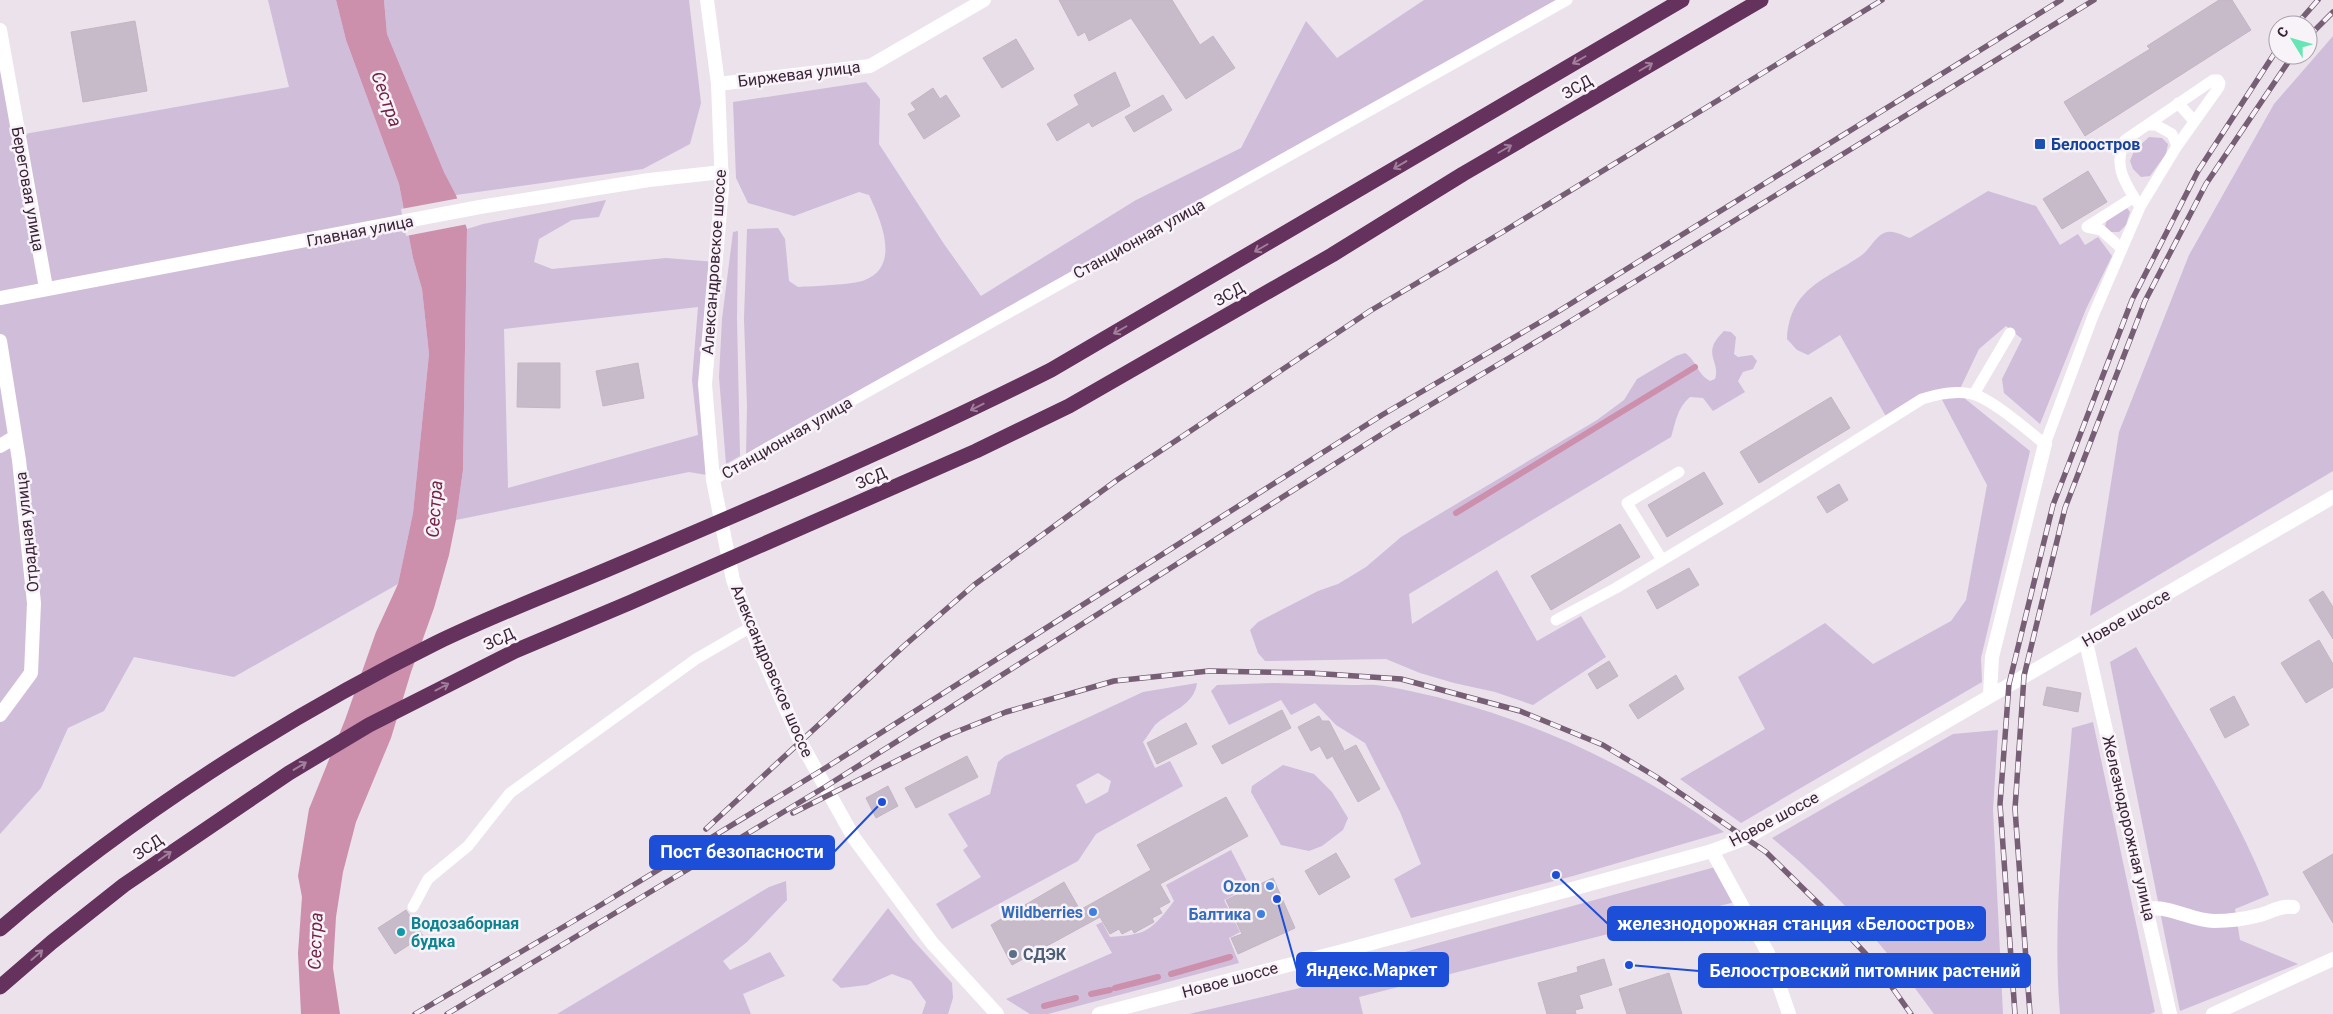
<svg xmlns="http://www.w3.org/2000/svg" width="2333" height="1014" font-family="Roboto,sans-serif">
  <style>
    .green { fill: #d0bdda; fill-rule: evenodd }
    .water { fill: #cc8fac }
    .pier { fill: #ebe2eb }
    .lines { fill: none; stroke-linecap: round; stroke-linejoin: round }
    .stream { stroke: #cc8fac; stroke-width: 6 }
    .building { fill: #c8bbc9; stroke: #c4b5c4 }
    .service { stroke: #fff; stroke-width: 11 }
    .minor { stroke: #fff; stroke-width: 14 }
    .tertiary { stroke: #fff; stroke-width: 14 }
    .secondary { stroke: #fff; stroke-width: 14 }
    .motorway { stroke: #64325c; stroke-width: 15 }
    .rail-casing { stroke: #765e74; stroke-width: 5.5 }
    .rail { stroke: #f7f3f8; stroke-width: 4; stroke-dasharray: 11; stroke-linecap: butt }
    .oneway { stroke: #9f7f9a }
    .transit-dot { fill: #1a4fb4; stroke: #f7f3f8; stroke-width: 2 }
    .shop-dot { fill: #3f7fe0; stroke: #f7f3f8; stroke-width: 2 }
    .culture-dot { fill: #0f9aa8; stroke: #f7f3f8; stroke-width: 2 }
    .service-dot { fill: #5c6f8a; stroke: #f7f3f8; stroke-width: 2 }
    .labels { text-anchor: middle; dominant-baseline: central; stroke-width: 5; stroke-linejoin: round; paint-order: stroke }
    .street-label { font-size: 16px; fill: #3b2438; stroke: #f7f3f8 }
    .transit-label { font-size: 16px; font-weight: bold; fill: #164399; stroke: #f7f3f8; text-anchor: start }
    .shop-label { font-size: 16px; font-weight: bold; fill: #366cbe; stroke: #f7f3f8; text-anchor: end }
    .culture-label { font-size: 16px; font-weight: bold; fill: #0d838f; stroke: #f7f3f8; text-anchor: start }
    .service-label { font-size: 16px; font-weight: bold; fill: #4e5e75; stroke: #f7f3f8; text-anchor: start }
    .water-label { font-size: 18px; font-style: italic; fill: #722347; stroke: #f7f3f8 }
    .leader { fill: none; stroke: #1d4ed8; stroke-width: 2 }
    .callout-dot { fill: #1d4ed8; stroke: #f7f3f8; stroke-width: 2 }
    .callout { fill: #1d4ed8; stroke: #1d4ed8; stroke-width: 2 }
    .callout-label { font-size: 18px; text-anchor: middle; font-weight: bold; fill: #fff }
  </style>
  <rect width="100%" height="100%" fill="#ebe2eb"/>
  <!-- green -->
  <path class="green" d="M268,0H336L346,40L399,184L413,258L422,289L429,354L413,513L398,584L234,677L134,657L104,711L68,728L41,788L0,834V23L19,135L289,87Z
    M384,0H689L701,103L690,144L643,169L456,195L444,172L387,34Z
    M1424,0H1567L746,455L747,406L744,319L747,229L778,228L785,239L789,281L798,287C814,286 852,285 865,280C901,266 881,220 869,195L859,192L794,216L748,203L736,178L733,102L866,82L880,99L879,144L944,244L981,296L1136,200L1241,148L1306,21L1337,58Z
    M2333,36V471L2090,616L2119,432L2189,255L2274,104Z
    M2149,137L2162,138L2168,144L2166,154L2150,176L2141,177L2133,169L2130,161L2134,151Z
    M1988,191L2036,206L2060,245L2078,234L2085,245L2098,237L2112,256L2086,309L2040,424L2004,393L2002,379L2022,339L2006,326L1979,349L1958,393L2030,451L1981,658L1982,682L1741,823L1680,779L1765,729L1738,677L1825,623L1873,664L1951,621L1966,600L1987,485L1940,396L1888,420L1840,335L1808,355L1797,350L1787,339C1790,287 1826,280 1862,255C1870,249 1875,237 1884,233C1892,229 1902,235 1910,238Z
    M606,200L599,217L572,220L539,239L534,262L552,269L666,258L716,262L705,384L713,476L689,472L456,520L463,470L467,229L483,224ZM698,307L692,380L698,435L508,488L504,329Z
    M2127,208L2130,212L2126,225L2119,232H2108L2105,226L2107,220Z
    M738,231L737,319L740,456L726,464L719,377L722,319L733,232Z
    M1724,331L1731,332L1736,337L1734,354L1738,357L1752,355L1757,361L1753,369L1743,372L1738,381L1745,392L1713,411L1703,398L1690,397C1677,408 1676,421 1671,437L1409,594L1412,624L1497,570L1537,641L1581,616L1606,657L1533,705L1495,692L1454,683L1420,673L1386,659L1265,661L1258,653L1250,630L1258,622L1318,591L1338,584L1366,567L1401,537L1597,420L1624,400L1637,379L1676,356L1685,353C1697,361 1697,374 1710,381L1715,379C1721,360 1700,354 1724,331Z
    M2136,647C2182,728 2235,808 2269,895L2235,909L2240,940L2298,964L2180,1011L2110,662Z
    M1197,683C1194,706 1170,711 1155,725C1151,730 1147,737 1143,742L1155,768L1170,761L1183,786L1096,834L1078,861L952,929L936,904L981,877L963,850L968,846L948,814L990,794L998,762L1005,756L1143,692ZM1098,773L1111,781L1108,792L1086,804L1076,785Z
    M1274,683C1299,684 1324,684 1350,685C1361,685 1373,684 1384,686C1506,707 1624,759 1724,832L1573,876L1411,918L1394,879L1421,864L1400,812L1365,743L1336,725L1315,703L1291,715L1281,700L1229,725L1211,691L1217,685Z
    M2093,722L2155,1012L2150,1014H2060C2052,919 2064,823 2072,728Z
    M1998,730L1993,810L2003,1014H1934C1888,949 1834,889 1772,838L1953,734Z
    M1283,765L1314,774L1332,792L1348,818L1343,830L1322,846L1309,851L1281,845L1251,792L1252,786Z
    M1231,850L1250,887L1224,900L1240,932L1229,938L1239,963L1048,1014H1030L1006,999L1112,953L1096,925L1102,922L1110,937C1147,935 1152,930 1174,901L1166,885Z
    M1719,866L1739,901L1359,997L1363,1014H1189L1352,976L1350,967Z
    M786,881L787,900L747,942L723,961L730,970L770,952L785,976L743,994L751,1014H557L769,887Z
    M888,908L912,939L952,983L953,998L948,1014H922L926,1002L911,981L892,974L867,985L841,988L832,980Z"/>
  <!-- water -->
  <path class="water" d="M336,0H384L387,34L444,172L456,195L467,229L463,470L456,520L449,555L434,608L411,672L391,738L356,822L343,872L336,917L333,968L340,1014H301L298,953L302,897L298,876L309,809L345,720L376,632L398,584L413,513L429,354L422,289L413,258L399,184L346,40Z"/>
  <!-- pier -->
  <path class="pier" d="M460,198L468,224L406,236L401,209Z"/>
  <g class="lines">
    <!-- stream -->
    <path class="stream" d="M1456,513L1695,367
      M1171,974L1230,957
      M1115,988L1158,977
      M1091,994L1110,990
      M1044,1006L1076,998"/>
  </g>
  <!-- building -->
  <path class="building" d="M1059,0H1172L1200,45L1213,36L1235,68L1186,99L1131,18L1089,41L1085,32L1078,36Z
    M2219,0H2232L2251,30L2085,136L2064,102L2150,49L2147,46Z
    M135,21L147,91L83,102L71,32Z
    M1016,39L1034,69L1002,88L983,58Z
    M1115,72L1130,106L1092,127L1089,122L1057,141L1047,124L1079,105L1074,95Z
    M933,88L940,99L946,95L960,116L924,139L908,114L916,110L911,103Z
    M1163,95L1172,110L1134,132L1125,117Z
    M2088,171L2107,202L2062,229L2043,199Z
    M518,363H560V408L517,407Z
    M638,363L644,398L603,406L596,371Z
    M1831,397L1850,428L1759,483L1740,452Z
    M1704,472L1723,504L1667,537L1648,505Z
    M1839,484L1848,500L1827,513L1817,497Z
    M1620,524L1640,557L1551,610L1531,576Z
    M1689,568L1699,585L1657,609L1647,591Z
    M2323,591L2333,607V639L2309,600Z
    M2319,640L2333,664V687L2306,703L2281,663Z
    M1609,661L1618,676L1597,689L1588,674Z
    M1676,675L1684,689L1638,719L1629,705Z
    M2047,687L2081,693L2078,712L2043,705Z
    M2234,696L2249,725L2225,738L2210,709Z
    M1282,710L1291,728L1222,764L1212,746Z
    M1319,716L1322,721H1329L1344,750L1327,759L1320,746L1311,751L1298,727Z
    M1186,723L1197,744L1157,764L1147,743Z
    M1356,745L1380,789L1358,802L1333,757Z
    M967,756L978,777L916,808L905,788Z
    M888,786L898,806L876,818L866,798Z
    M1226,797L1248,836L1160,884L1170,902L1159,908L1162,913L1152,918L1154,922L1134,933L1132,929L1122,934L1119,929L1110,934L1100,917L1012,965L991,925L1064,882L1080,910L1151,870L1137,845Z
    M1336,853L1350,877L1319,895L1305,871Z
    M2333,854V923L2303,872Z
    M1273,878L1295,928L1238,954L1231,938L1242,934L1226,900Z
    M406,910L423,936L395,954L378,928Z
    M1604,959L1612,985L1579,995L1583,1008L1575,1010L1576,1014H1547L1538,983L1578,972L1577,967Z
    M1669,973L1682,1014H1627L1619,989Z"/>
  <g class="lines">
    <!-- service -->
    <path class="service" d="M2178,103L2194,121
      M2147,125H2156L2172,134L2177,146
      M2122,249L2101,230L2087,227L2134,197
      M1974,394L2010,333
      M713,480L760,452L1567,0
      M1662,560L1627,503L1679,472
      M1556,620L1616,588L1739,514L1922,399C1938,394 1955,390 1972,394C1991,398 2028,431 2045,444L2093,316L2140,207L2177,146L2219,87L2220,83L2218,80H2213L2125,140C2112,167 2126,184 2140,207
      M413,907L428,879L468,846L510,793L696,659L751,627"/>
    <!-- minor -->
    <path class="minor" d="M0,30L46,288
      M718,84L870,66L984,0
      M0,298L480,207L649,180L722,172
      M0,341L19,460L34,603L31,673L0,715
      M0,446L15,437
      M2086,642L2170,1014
      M1990,694L1992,657L2045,444
      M1712,851L1768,953L1789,1014
      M2147,909C2171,905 2191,921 2214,921C2229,921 2245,919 2260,915C2271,912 2281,905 2293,907
      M2213,1014L2333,959"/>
    <!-- tertiary -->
    <path class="tertiary" d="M707,0L718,84L722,188L705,384L713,480L733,580L761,653L801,743L854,838L932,943L997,1014"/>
    <!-- secondary -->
    <path class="secondary" d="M1099,1014L1339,952L1712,851L1746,838L2333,497"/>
    <!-- motorway -->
    <path class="motorway" d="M0,929C129,818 284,718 436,643C496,614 557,591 618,565C764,503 910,441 1051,370L1682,0
      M0,987L52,942L124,885L289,773L369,725L515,651L629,603L976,451L1069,406L1332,255L1463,174L1761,0"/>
    <defs>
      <path id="rail" d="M2296,25L2318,0
        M2308,37L2333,12
        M793,813L946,736L1006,712L1114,681L1209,671L1310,673L1401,679L1520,711L1603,745L1658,778L1766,852L1821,906L1877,966L1911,1014
        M706,829L905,645L974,585L1117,480L1370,311L1501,233L1882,0
        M415,1014L599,906L827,767L1382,415L1554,314L2061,0
        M447,1014L825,787L1390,429L1561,327L2094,0
        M2015,1014L2000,804L2009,684L2053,505L2132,300L2198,171L2278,48
        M2030,1014L2015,809L2024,676L2065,508L2145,301L2206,184L2293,55"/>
    </defs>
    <!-- rail casing -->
    <use href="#rail" class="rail-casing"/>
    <!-- rail -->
    <use href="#rail" class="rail"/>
  </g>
  <!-- one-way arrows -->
  <defs><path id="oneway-shaft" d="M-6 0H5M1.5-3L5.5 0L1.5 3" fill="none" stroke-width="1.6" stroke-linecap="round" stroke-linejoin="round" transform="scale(1.25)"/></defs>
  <g class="oneway">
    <use href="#oneway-shaft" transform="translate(1579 60) rotate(150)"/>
    <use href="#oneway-shaft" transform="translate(1646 67) rotate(-30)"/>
    <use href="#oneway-shaft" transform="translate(1505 149) rotate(-30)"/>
    <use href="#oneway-shaft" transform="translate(1400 165) rotate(149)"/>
    <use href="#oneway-shaft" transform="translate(1261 248) rotate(150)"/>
    <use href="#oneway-shaft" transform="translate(1120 330) rotate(150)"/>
    <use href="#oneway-shaft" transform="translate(977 407) rotate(153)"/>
    <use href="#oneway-shaft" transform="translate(442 687) rotate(-28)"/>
    <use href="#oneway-shaft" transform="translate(300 766) rotate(-31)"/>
    <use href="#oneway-shaft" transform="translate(165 856) rotate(-35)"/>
    <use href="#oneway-shaft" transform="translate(37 955) rotate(-41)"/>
  </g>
  <!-- markers -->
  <rect class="transit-dot" x="2034" y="138" width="12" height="12" rx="2.5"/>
  <g class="shop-dot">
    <circle cx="1270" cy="886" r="5"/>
    <circle cx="1093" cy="912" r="5"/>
    <circle cx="1261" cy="914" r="5"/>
  </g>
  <circle class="culture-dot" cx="401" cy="932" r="5"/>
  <circle class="service-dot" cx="1013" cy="954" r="5"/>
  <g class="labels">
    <!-- street labels -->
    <g class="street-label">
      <text transform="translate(799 74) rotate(-7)">Биржевая улица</text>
      <text transform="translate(1577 87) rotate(-30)">ЗСД</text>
      <text transform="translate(28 189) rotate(80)">Береговая улица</text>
      <text transform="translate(360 231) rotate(-11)">Главная улица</text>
      <text transform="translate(1139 239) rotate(-29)">Станционная улица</text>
      <text transform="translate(714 262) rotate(-86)">Александровское шоссе</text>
      <text transform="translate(1229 294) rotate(-30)">ЗСД</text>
      <text transform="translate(787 438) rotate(-30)">Станционная улица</text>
      <text transform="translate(871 478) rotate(-24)">ЗСД</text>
      <text transform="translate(27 532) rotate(-96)">Отрадная улица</text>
      <text transform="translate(2126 618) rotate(-30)">Новое шоссе</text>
      <text transform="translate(499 639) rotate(-25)">ЗСД</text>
      <text transform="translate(772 671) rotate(67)">Александровское шоссе</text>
      <text transform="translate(1774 819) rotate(-28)">Новое шоссе</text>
      <text transform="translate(2129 828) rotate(77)">Железнодорожная улица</text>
      <text transform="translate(148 847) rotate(-35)">ЗСД</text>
      <text transform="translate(1230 980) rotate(-15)">Новое шоссе</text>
    </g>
    <!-- transit labels -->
    <g class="transit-label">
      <text x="2051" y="144">Белоостров</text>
    </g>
    <!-- shop labels -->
    <g class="shop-label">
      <text x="1260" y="886">Ozon</text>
      <text x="1083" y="912">Wildberries</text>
      <text x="1251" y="914">Балтика</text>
    </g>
    <!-- culture labels -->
    <g class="culture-label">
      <text x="411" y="923">Водозаборная<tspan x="411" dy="18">будка</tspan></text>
    </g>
    <!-- service labels -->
    <g class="service-label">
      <text x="1023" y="954">СДЭК</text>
    </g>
    <!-- water labels -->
    <g class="water-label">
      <text transform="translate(387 99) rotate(70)">Сестра</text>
      <text transform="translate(434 509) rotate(-86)">Сестра</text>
      <text transform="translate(315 941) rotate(-88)">Сестра</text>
    </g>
  </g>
  <!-- callouts -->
  <path class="leader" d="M882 802L834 852M1556 875L1608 924M1277 899L1297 970M1629 965L1699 971"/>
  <g class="callout-dot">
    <circle cx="882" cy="802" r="5"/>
    <circle cx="1556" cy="875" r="5"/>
    <circle cx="1277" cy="899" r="5"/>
    <circle cx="1629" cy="965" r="5"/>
  </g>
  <g class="callout">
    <rect x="650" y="836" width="184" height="33" rx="5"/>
    <rect x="1608" y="907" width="377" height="33" rx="5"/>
    <rect x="1297" y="953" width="151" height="33" rx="5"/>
    <rect x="1699" y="954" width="331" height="33" rx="5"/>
  </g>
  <g class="callout-label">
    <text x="742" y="858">Пост безопасности</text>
    <text x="1796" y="930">железнодорожная станция «Белоостров»</text>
    <text x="1372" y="976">Яндекс.Маркет</text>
    <text x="1865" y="977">Белоостровский питомник растений</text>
  </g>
  <!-- north arrow -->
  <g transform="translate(2293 40) rotate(307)"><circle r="24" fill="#f7f3f8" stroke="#aca0ab"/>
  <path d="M0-4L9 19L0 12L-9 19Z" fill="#66e6b5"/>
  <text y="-8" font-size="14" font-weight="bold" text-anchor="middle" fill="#3b2438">С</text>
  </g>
</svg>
